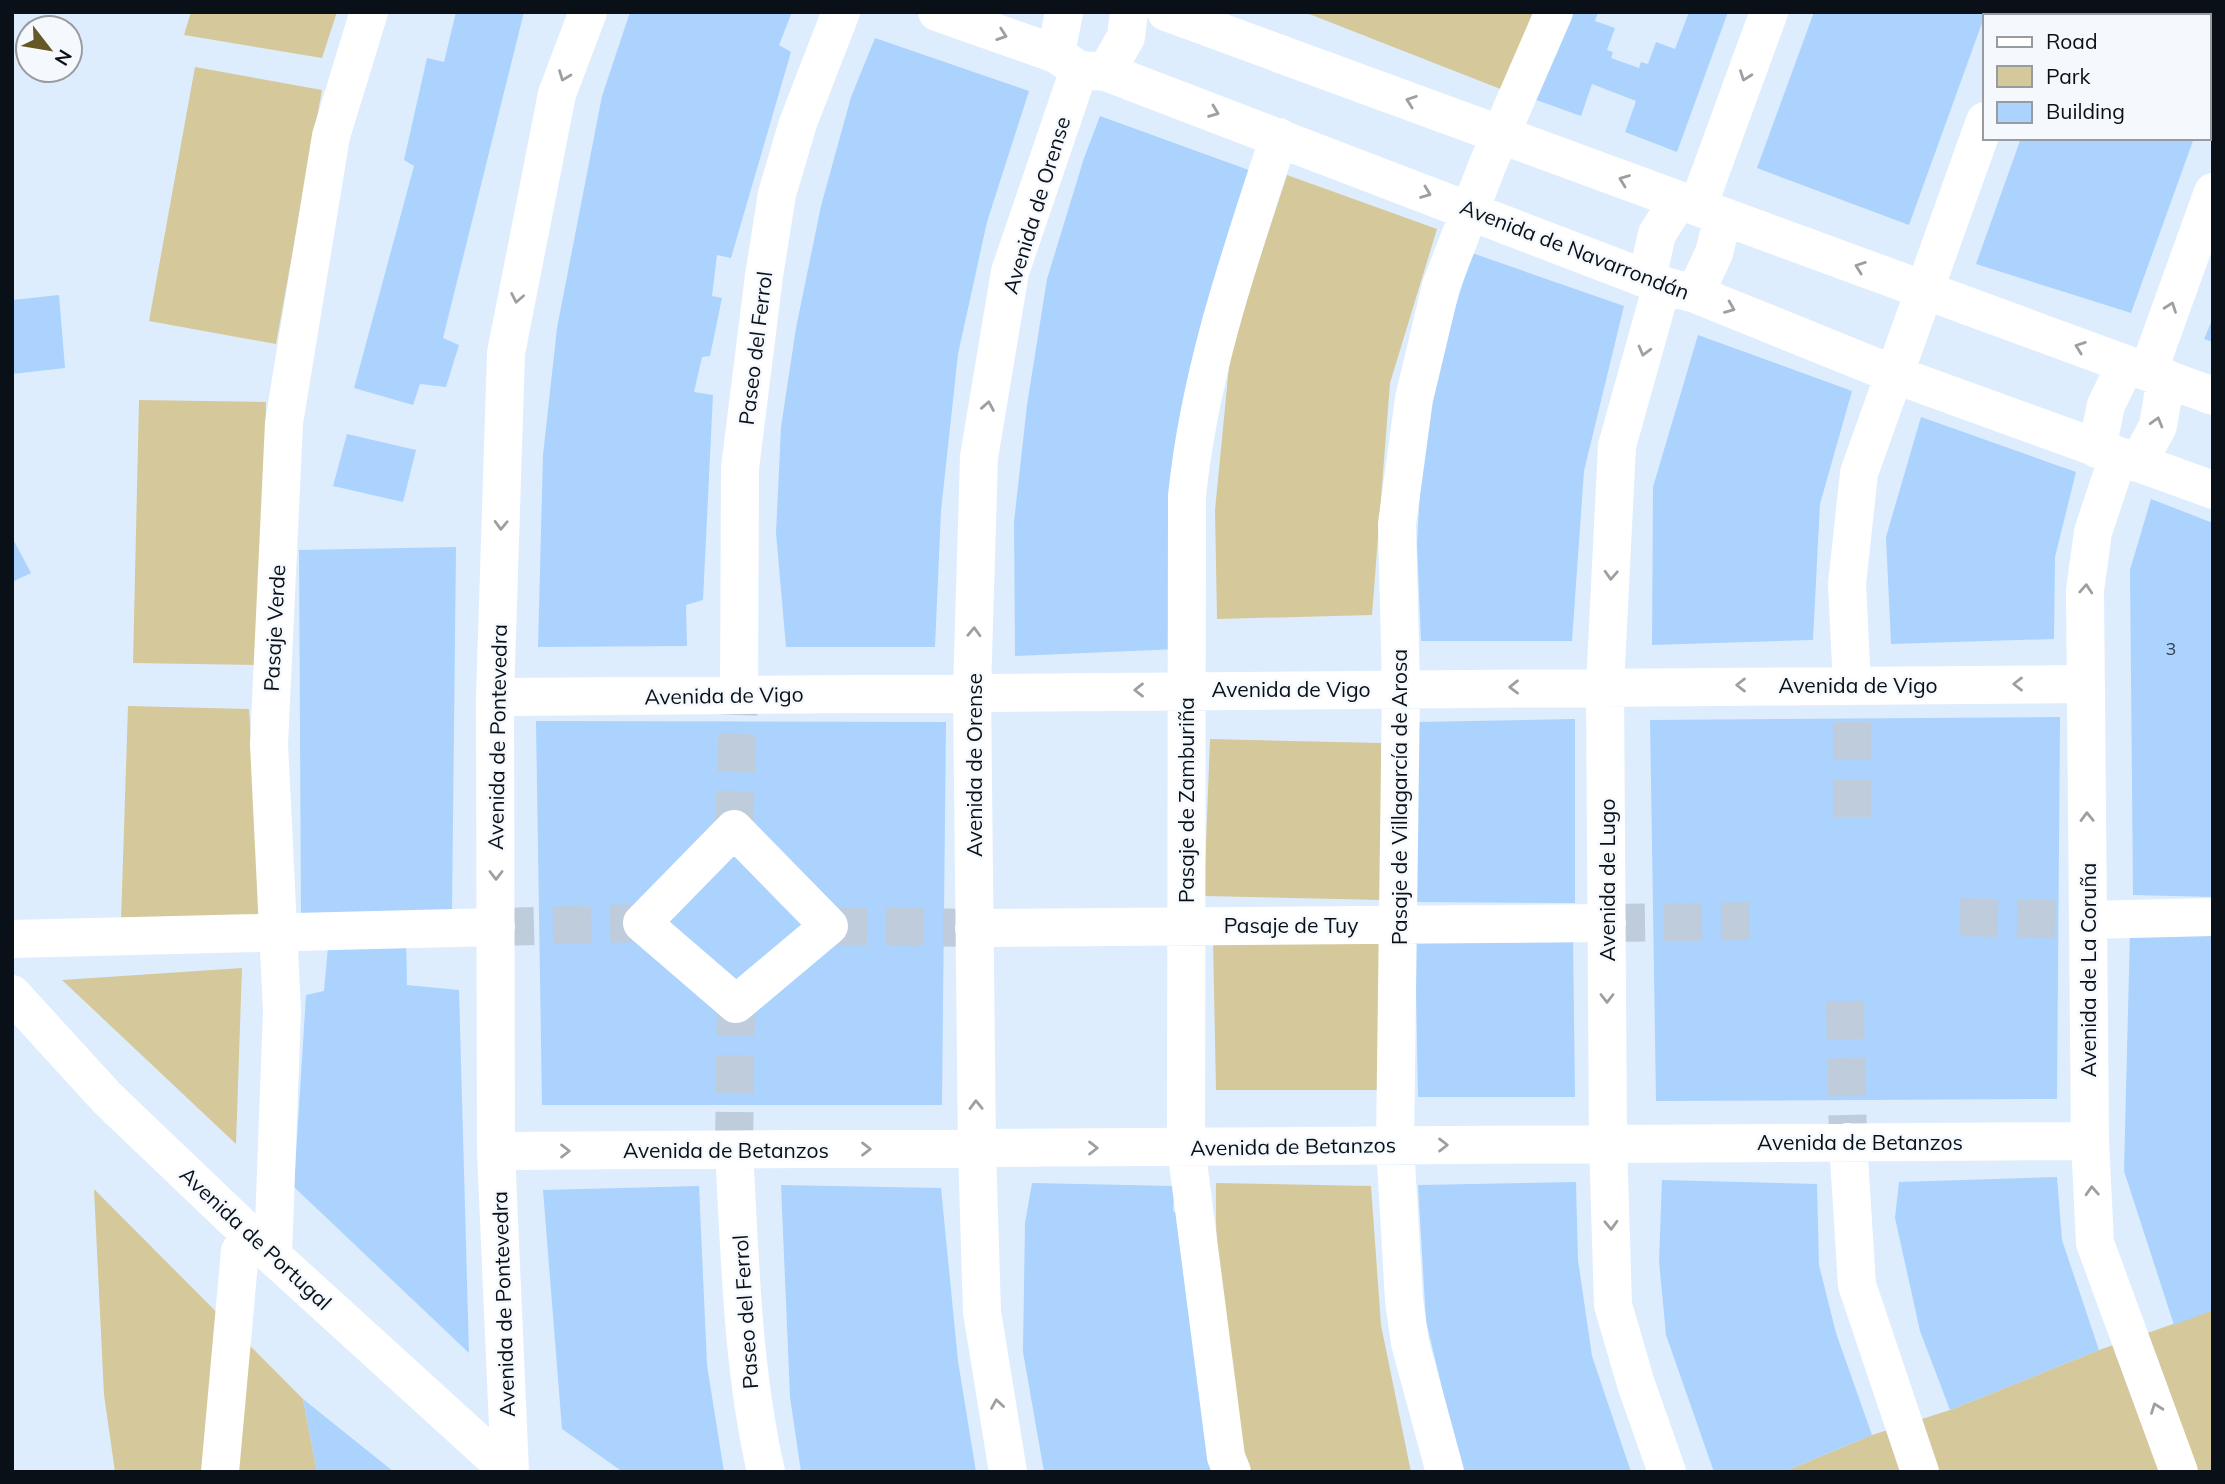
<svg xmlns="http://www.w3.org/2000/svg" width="2225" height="1484" font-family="Mulish,sans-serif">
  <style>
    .green { fill: #d5c99b }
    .building { fill: #abd3fe }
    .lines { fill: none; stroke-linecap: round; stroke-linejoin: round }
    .minor-tunnel { stroke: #beccdb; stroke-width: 38; stroke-dasharray: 38 19; stroke-linecap: butt }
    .minor { stroke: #fff; stroke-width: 38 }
    .oneway { stroke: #9d9fa2 }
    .labels { text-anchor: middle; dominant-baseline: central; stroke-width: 5; stroke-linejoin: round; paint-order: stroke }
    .number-label { font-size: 18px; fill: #324151 }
    .street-label { font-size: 21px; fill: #091017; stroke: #f5f9fd }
  </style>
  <rect width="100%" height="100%" fill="#deedfe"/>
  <!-- green -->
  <path class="green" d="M191,12H337L322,58L184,35Z
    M1304,12H1533L1503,90Z
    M195,67L322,90L276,344L149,321Z
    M1287,175L1437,229L1390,383L1372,615L1217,619L1215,510L1231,346Z
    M139,400L266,402L261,665L133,663Z
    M128,706L249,709L264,932L121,921Z
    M1210,739L1381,743L1382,900L1204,896Z
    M1213,941L1382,944L1377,1090H1216Z
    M242,968L236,1144L62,980Z
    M1216,1183L1371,1186L1381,1325L1411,1472H1248C1229,1373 1214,1284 1216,1183Z
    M94,1189L303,1399L317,1472H115L104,1395Z
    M2213,1310V1472H1783L1872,1435L1950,1410L2099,1350Z"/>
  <!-- building -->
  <path class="building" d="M456,12H524L443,338L459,345L446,387L420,384L413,405L354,388L414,166L404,160L427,58L444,62Z
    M630,12H792L779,45L791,52L731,258L717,255L712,296L722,298L710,356L702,357L694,392L713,395L703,600L686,605L687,646L538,647L543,455L557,328L602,96Z
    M1559,12H1598L1595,21L1615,28L1607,50L1613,52L1611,58L1639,68L1641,62L1648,64L1656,42L1675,49L1689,12H1728L1677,152L1625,132L1636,101L1592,84L1581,116L1528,97Z
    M1814,12H1986L1909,225L1757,168Z
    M2067,12H2075L2084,16H2066Z
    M875,38L1029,91L987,222L958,354L941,511L935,647H786L776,533L781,427L796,328L821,206L851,97Z
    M2209,64L2213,65L2210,95H2209Z
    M1100,116L1257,173L1179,649L1015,656L1014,522L1027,405L1047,279L1084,158Z
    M2021,138H2194L2131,313L1976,264Z
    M1472,253L1624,306L1584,471L1572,641H1421L1417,544L1422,453L1443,348Z
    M59,295L65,368L12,374V300Z
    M2213,318V342L2204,339Z
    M1698,335L1852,391L1820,504L1813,640L1652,645L1653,487Z
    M1921,417L2076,472L2055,557L2054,639L1891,644L1886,537Z
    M347,434L416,450L403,502L333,486Z
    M2151,499L2213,523V897L2133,895L2130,570Z
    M12,537L31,573L12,582Z
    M456,547L452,912L301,916L299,550Z
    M2060,717L2057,1099L1656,1101L1650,720Z
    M1575,719V903L1417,902V722Z
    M536,721L946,722L942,1105H542Z
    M2213,930V1310L2174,1325L2124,1171L2130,931Z
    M406,935L407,985L459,990L469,1353L294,1187L306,995L324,991L329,936Z
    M1415,935L1573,936L1575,1097H1418Z
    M2057,1177L2062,1240L2099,1350L1950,1410L1920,1331L1895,1218L1899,1182Z
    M1662,1180L1817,1184L1819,1265L1836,1333L1872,1435L1783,1472H1714L1666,1335L1659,1261Z
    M1576,1182L1578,1260L1592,1356L1631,1472H1462L1426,1321L1418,1185Z
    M1032,1183L1175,1186L1173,1211L1183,1216L1216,1472H1044L1023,1352L1025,1223Z
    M781,1185L941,1188L958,1361L976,1472H801L790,1397Z
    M699,1186L707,1365L724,1472H623L562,1429L543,1190Z
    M303,1399L394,1472H317Z"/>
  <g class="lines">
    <!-- minor-tunnel -->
    <path class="minor-tunnel" d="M1852,817V685
      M734,829L739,694
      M1960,917L2088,920
      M1607,923L1749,921
      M829,926L974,928
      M496,927L642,923
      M1845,1001L1848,1142
      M734,1150L736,1004"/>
    <!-- minor -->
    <path class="minor" d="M937,12L1056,54L1079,70L1106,72L1662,285L1695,294L1893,374L2213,490
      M1166,12L2213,396
      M2139,12L2148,16
      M2023,16L2024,12
      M2209,40L2213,41
      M1056,54L1064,12
      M1106,72L1126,37L1129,12
      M1698,206L1769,12
      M1647,278L1657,234L1678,201
      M1662,285L1617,446L1605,686L1608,1143L1613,1305L1636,1384L1667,1472
      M1695,294L1714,253L1723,217
      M2148,372L2213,192
      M2097,449L2106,405L2126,364
      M2118,457L2093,532L2085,590L2090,1141L2095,1243L2179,1472
      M2138,463L2158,426L2166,378
      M1852,685L1847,584L1859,473L1985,121
      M739,694L740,468L764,276L777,194L798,123L841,12
      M495,697L2086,684
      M734,829L829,926L736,1004L642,923Z
      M2088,920L2213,917
      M974,928L1607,923
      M12,939L496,927
      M12,994L107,1098L264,1248L510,1472
      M1848,1142L1857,1285L1920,1472
      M734,1150C740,1258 742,1366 766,1472
      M496,1151L2090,1141
      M273,1253L282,1011L269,744L284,423L331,136L369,12
      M220,1472L240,1251
      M510,1472L496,1151L495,697L506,353L557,94L588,12
      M1008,1472L982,1312L977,1149L972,691L979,457L1010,272L1079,70
      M1232,1472L1226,1457L1186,1147L1187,496C1200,370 1240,257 1279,137
      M1445,1472L1410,1343L1404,1300L1395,1145L1401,688L1397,524L1414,399L1441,286L1487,166L1554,12"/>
  </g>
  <!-- one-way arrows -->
  <defs><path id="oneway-chevron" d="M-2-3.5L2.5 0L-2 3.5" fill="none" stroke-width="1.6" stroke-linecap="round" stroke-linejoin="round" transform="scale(1.75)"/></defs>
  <g class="oneway">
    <use href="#oneway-chevron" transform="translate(1002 35) rotate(19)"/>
    <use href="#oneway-chevron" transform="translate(564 76) rotate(111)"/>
    <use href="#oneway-chevron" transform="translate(1745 76) rotate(110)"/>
    <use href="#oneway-chevron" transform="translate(1411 101) rotate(-160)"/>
    <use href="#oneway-chevron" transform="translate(1214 112) rotate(21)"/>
    <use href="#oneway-chevron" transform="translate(1624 180) rotate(-159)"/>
    <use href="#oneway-chevron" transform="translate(1426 193) rotate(21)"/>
    <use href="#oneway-chevron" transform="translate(1860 267) rotate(-160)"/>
    <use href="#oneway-chevron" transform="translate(517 298) rotate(101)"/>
    <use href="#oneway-chevron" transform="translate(2171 307) rotate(-70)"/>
    <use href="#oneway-chevron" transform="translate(1730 308) rotate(22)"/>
    <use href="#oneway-chevron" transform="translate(2080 347) rotate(-160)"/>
    <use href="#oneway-chevron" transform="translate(1644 351) rotate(105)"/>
    <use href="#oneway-chevron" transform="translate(988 406) rotate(-80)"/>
    <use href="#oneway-chevron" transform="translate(2157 422) rotate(-74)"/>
    <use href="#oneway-chevron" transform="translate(501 525) rotate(92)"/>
    <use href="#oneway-chevron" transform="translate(1611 575) rotate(93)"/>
    <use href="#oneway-chevron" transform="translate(2086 589) rotate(-86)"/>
    <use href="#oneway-chevron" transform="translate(974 632) rotate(-88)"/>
    <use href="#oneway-chevron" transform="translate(2018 684) rotate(180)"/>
    <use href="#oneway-chevron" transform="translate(1741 685) rotate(180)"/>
    <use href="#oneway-chevron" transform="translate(1514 687) rotate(179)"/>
    <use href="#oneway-chevron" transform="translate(1139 690) rotate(180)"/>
    <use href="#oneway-chevron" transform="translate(2087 817) rotate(-91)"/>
    <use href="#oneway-chevron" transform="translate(496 875) rotate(90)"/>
    <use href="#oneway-chevron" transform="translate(1607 998) rotate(90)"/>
    <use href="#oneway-chevron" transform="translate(976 1105) rotate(-91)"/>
    <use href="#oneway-chevron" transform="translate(1443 1145)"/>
    <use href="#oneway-chevron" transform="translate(1093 1148)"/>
    <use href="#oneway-chevron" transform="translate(866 1149)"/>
    <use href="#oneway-chevron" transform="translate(565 1151)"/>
    <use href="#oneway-chevron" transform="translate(2092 1191) rotate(-93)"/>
    <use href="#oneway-chevron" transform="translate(1611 1225) rotate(88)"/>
    <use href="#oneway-chevron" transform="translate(997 1404) rotate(-99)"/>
    <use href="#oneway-chevron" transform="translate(2156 1408) rotate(-110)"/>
  </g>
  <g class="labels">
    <!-- number labels -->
    <g class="number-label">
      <text x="2171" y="648">3</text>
    </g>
    <!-- street labels -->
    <g class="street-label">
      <text transform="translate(1036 205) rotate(-73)">Avenida de Orense</text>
      <text transform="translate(1575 249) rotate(21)">Avenida de Navarrondán</text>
      <text transform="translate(755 348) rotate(-83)">Paseo del Ferrol</text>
      <text transform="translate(274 628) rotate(-87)">Pasaje Verde</text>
      <text x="1858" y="685">Avenida de Vigo</text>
      <text x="1291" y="689">Avenida de Vigo</text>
      <text transform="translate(724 695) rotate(-1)">Avenida de Vigo</text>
      <text transform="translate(497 737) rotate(-89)">Avenida de Pontevedra</text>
      <text transform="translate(974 765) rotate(-90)">Avenida de Orense</text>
      <text transform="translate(1399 797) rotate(-90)">Pasaje de Villagarcía de Arosa</text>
      <text transform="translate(1186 800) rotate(-90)">Pasaje de Zamburiña</text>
      <text transform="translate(1607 880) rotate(-90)">Avenida de Lugo</text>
      <text x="1291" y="925">Pasaje de Tuy</text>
      <text transform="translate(2088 970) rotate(-90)">Avenida de La Coruña</text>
      <text x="1860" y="1142">Avenida de Betanzos</text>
      <text transform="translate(1293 1146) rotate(-1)">Avenida de Betanzos</text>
      <text x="726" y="1150">Avenida de Betanzos</text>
      <text transform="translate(256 1238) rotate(43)">Avenida de Portugal</text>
      <text transform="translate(503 1304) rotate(-92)">Avenida de Pontevedra</text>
      <text transform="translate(745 1312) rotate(-94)">Paseo del Ferrol</text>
    </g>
  </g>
  <!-- border -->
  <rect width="2225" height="1484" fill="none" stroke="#091017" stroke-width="28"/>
  <!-- legend -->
  <rect x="1983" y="14" width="228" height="126" fill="#f5f9fd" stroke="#979ca1" stroke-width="2"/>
  <rect x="1997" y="37" width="35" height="10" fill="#ffffff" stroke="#979ca1" stroke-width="2"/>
  <text x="2046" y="49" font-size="21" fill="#091017">Road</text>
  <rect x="1997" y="66" width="35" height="21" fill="#d5c99b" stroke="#979ca1" stroke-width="2"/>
  <text x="2046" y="84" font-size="21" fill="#091017">Park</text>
  <rect x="1997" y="102" width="35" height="21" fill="#abd3fe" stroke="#979ca1" stroke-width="2"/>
  <text x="2046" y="119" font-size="21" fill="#091017">Building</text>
  <!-- north arrow -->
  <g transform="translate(49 49) rotate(121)"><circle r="33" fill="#f5f9fd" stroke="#979ca1" stroke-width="2"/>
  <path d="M0-5L12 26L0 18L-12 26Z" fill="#655825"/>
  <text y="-10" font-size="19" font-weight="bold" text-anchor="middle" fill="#091017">N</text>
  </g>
</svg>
